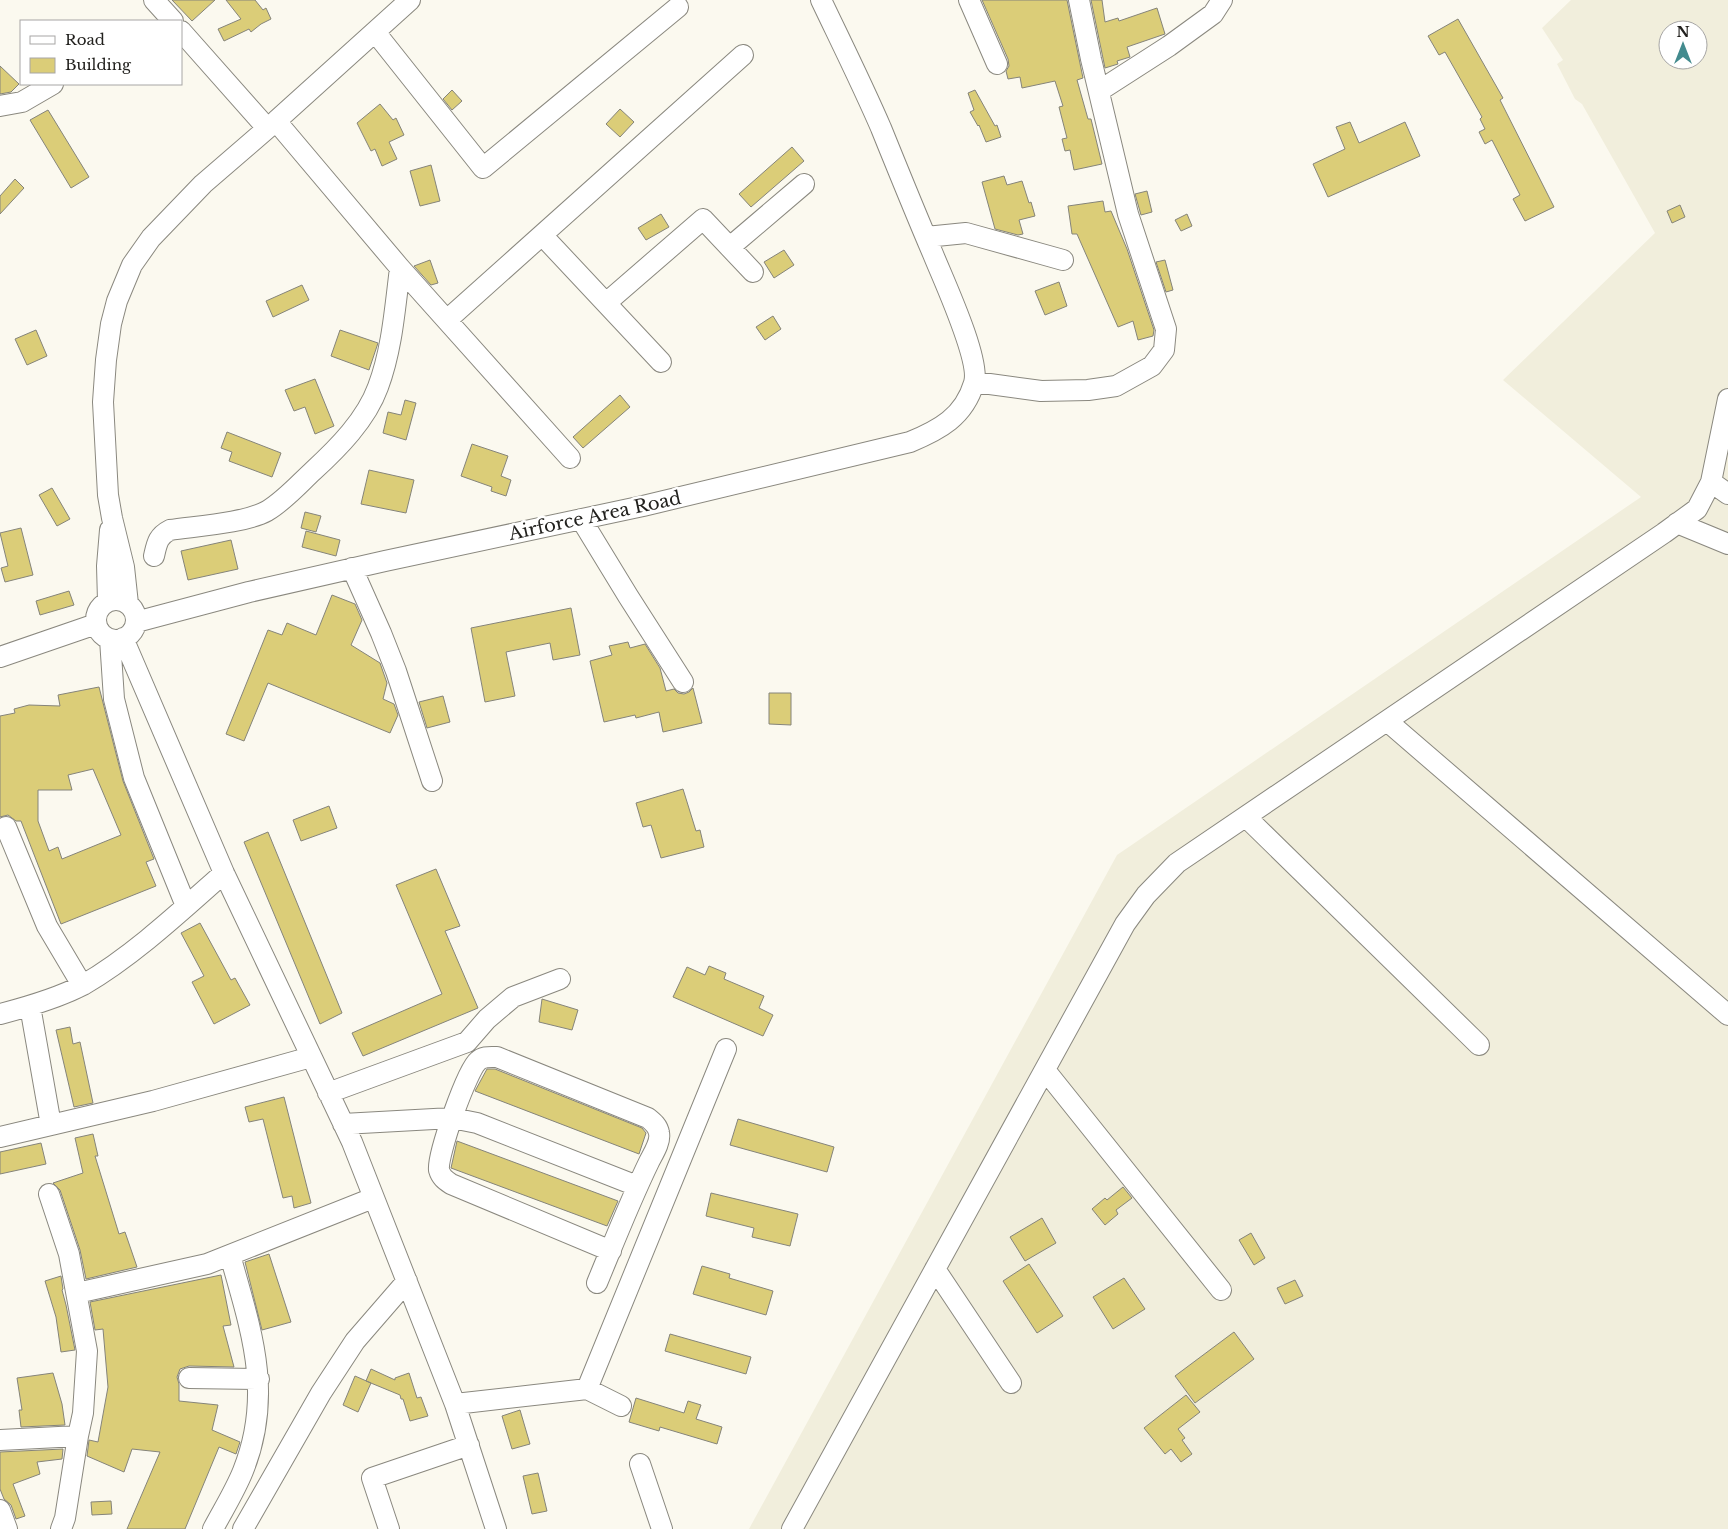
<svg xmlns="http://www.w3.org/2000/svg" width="1728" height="1529" font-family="'Libre Baskerville',serif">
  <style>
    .built { fill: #f1eedc; fill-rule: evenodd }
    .building { fill: #dbcd78; stroke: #85847a; fill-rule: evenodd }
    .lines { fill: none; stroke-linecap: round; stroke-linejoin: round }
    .minor-casing { stroke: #8a887f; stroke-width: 22 }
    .minor { stroke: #fff; stroke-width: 20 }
    .labels { text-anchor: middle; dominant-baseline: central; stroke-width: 5; stroke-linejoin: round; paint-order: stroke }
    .street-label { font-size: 18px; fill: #22211e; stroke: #fff }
  </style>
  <rect width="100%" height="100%" fill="#fbf9ef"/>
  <!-- built -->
  <path class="built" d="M1571,0H1728V1529H749L1117,855L1641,497L1503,380L1655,233L1582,104L1575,99L1557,64L1563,60L1542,28ZM1668,30H1698V60H1668Z"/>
  <!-- building -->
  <path class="building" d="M172,0H215L192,21Z
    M226,0H255L263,10L266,8L271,19L261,24L251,32L249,29L224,41L218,29L241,19Z
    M982,0H1067L1083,78L1077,80L1088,119H1091L1102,164L1074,170L1070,150L1065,151L1062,139L1067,138L1059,107L1063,106L1055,81L1022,88L1020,77L1008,79L1006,71L1009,66L1008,59Z
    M1091,0H1102L1105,22L1118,18L1119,21L1157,8L1165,34L1127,47L1130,57L1117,61L1118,64L1105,68Z
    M1458,19L1503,98L1500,100L1554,207L1525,221L1513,199L1520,195L1492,140L1485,144L1479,132L1485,129L1480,119L1482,117L1445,52L1439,55L1428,36Z
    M0,66L19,84L11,92L0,94Z
    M452,90L462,101L452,110L443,99Z
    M975,90L995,126L997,125L1001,137L986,142L979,125L978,126L970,112L974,110L968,93Z
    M380,104L393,120L396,118L404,135L389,142L397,159L382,166L375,149L371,151L357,123Z
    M620,109L634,122L620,137L606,124Z
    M48,110L89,177L71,188L30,120Z
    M1350,122L1359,143L1405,122L1420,156L1328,197L1313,164L1345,149L1336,127Z
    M792,147L804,161L751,207L739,194Z
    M431,165L440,201L420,206L410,171Z
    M1004,176L1007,185L1022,181L1029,203L1031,202L1035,216L1019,220L1023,234L1018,235L995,229L982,182Z
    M15,179L24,188L0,214V196Z
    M1147,191L1152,212L1141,215L1135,194Z
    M1103,201L1105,212L1111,211L1127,249L1154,330L1153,336L1138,340L1133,321L1118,327L1077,234H1072L1068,206Z
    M1680,205L1685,217L1672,223L1667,211Z
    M661,214L669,227L646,240L638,228Z
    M1187,214L1192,226L1181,231L1175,220Z
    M784,250L794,265L774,278L764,262Z
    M430,260L438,283L431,285L414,266Z
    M1165,260L1173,290L1166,292L1156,262Z
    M1059,282L1067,306L1045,315L1035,291Z
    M302,285L309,300L273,317L266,301Z
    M773,316L781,329L765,340L756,327Z
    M36,330L47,356L27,365L15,339Z
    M340,330L378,343L369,370L331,356Z
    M315,379L334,426L315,434L305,407L294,411L285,390Z
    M620,395L630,407L583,448L573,437Z
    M405,400L416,403L406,440L383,433L388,412L401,415Z
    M227,432L281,453L272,477L229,461L232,452L221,448Z
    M472,444L508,456L501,476L511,480L506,496L491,491L492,487L461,476Z
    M369,470L414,480L406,513L361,504Z
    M52,488L70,519L57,526L39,495Z
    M305,512L321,516L316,532L301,528Z
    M21,528L33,575L5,582L1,568L8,566L0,533Z
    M306,531L340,540L336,556L302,547Z
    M231,540L238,569L188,580L181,551Z
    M69,591L74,605L40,615L36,601Z
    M332,595L355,604L362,620L351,645L380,663L387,683L383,699L394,704L398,715L390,733L268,683L244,741L226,734L268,630L282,635L287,623L316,635Z
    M571,608L580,655L553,660L550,643L506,652L515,696L485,702L471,628Z
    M628,642L630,648L645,644L660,668L666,691L674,689L678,693L684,694L689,692L693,688L702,723L663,732L659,712L636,718L635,715L604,722L590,661L612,655L609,646Z
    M99,687L123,781L154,859L146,862L156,886L61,924L21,821H16L8,815L0,817V716L15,713L14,709L29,705L60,706L58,695ZM93,769L121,835L62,859L58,847L49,851L38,821V790H72L68,775Z
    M769,693H791V725L769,724Z
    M443,696L450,722L427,728L419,702Z
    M683,789L696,831L700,830L704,847L661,858L651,825L643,827L636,803Z
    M329,806L337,828L301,841L293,820Z
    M268,832L342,1013L320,1024L244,842Z
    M436,869L460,926L445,931L478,1008L363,1056L352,1033L442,994L396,885Z
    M200,923L231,980L235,978L250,1005L214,1024L192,982L204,976L181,933Z
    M709,966L726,973L724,979L764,996L759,1008L773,1015L763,1036L673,997L687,967L705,975Z
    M542,999L578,1010L572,1030L539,1022Z
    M70,1027L73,1044L80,1042L93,1103L74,1107L56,1030Z
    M487,1069H495L642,1128L646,1133L639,1154L475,1091Z
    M284,1097L311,1203L294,1208L292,1196L283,1198L263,1119L249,1122L245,1107Z
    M738,1119L834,1147L827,1172L730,1145Z
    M93,1134L98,1156H95L119,1234L125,1232L137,1267L86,1279L80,1250L60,1190L53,1183L83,1173L75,1138Z
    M457,1141L618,1201L607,1226L451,1168Z
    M41,1143L46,1164L0,1174V1152Z
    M1123,1187L1132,1198L1116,1210L1118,1214L1105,1225L1092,1209L1105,1198L1107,1200Z
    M711,1193L798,1214L790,1246L752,1237L754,1228L706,1216Z
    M1042,1218L1056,1243L1025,1261L1010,1237Z
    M1251,1233L1265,1258L1254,1265L1239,1240Z
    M269,1254L291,1322L262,1330L245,1262Z
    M1029,1264L1063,1316L1037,1333L1003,1281Z
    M702,1266L730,1274L729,1278L773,1291L766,1315L693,1294Z
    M221,1275L231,1325L223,1326L234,1367L189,1366L180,1369L177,1377L179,1384V1401L218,1405L212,1430L240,1442L236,1454L219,1447L185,1529H127L160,1452L132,1449L124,1472L87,1456L89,1440L98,1442L108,1387L103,1329L95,1330L90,1302Z
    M61,1276L63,1289L62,1290L66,1305L75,1350L61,1352L56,1317L45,1281Z
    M1124,1278L1145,1309L1113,1329L1093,1297Z
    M1295,1280L1303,1296L1285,1304L1277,1288Z
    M1234,1332L1254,1359L1195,1403L1175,1376Z
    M670,1334L751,1357L746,1374L665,1351Z
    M371,1369L395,1380V1378L409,1373L417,1398L421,1397L428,1416L410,1421L403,1399H401L400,1395L366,1381Z
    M53,1373L62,1404L65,1425L21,1427L19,1410H22L17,1378Z
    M355,1376L371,1383L358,1412L343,1405Z
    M1186,1395L1200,1412L1178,1429L1185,1438L1182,1440L1192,1454L1181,1462L1171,1449L1165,1454L1144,1428Z
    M636,1398L684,1413L688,1401L701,1405L696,1419L722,1427L717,1444L660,1427L659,1431L629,1422Z
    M520,1410L530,1444L512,1449L502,1416Z
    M63,1449L62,1459L37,1462L40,1474L13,1484L25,1516L16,1519L11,1505L4,1499L0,1489V1452Z
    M538,1473L547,1511L532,1514L523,1476Z
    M111,1501L112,1514L92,1515L91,1502Z"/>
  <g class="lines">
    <defs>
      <path id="minor" d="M154,0L173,21
        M969,0L997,64
        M181,31L267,128
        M375,32L483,168L678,7
        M1099,91L1169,46L1213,14L1222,0
        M0,106L22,102L53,84
        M276,121L400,268L570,458
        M542,235L661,362
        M926,237L966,233L1063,260
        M730,247L804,184
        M606,303L703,219L753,272
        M447,320L743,55
        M975,382L1041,391L1088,390L1116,386L1152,366L1164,350L1166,329L1128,214L1091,59L1079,0
        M1711,482L1728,494
        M581,519L628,596L683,682
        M1677,523L1728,544
        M154,556C157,543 158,536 170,530C197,526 245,523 267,511C284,501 299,484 313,471C338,448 366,420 378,387C392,350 395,308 400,268
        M352,568L381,633L396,671L432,781
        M96 620a20 20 0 1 1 40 0a20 20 0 1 1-40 0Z
        M108,601L107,566L110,530
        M128,604L124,567L112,518L108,495L103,402L106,360L111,324L117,301L132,265L151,238L203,184L276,121L410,0
        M136,622L249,592L385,561L643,506L910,442C939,430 964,417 974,383C981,360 943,279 933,254C915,212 898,170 881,128C862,84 841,42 821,0
        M123,638L224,873L352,1142L455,1404L496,1529
        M110,639L114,699L134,778L186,906
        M0,657L96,624
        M1387,721L1728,1015
        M1246,817L1479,1045
        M6,827L47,926L82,985
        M0,1014C27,1007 58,998 83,985C133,956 181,911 224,873
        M1045,1070L1221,1290
        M328,1093L467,1042L487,1019L513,997L560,979
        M343,1124L452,1118L477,1123L637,1186
        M51,1125L153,1101L311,1057
        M0,1137L51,1125L30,1006
        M49,1194L69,1254L87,1351L83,1413L78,1436L65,1518L61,1529
        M935,1269L1011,1383
        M597,1283C614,1242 630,1201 649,1162C653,1154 661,1142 659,1133C658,1126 653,1122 648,1118L497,1057C490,1057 483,1056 478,1061C467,1070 437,1155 439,1170C441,1177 445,1180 451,1184L611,1251
        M77,1293L207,1264L373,1198
        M189,1378L259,1379
        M587,1389L726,1049
        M455,1404L587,1389L621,1406
        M0,1440L78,1436
        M640,1464L662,1529
        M0,1510L7,1529
        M213,1529C223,1510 235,1491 243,1471C274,1394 251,1330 230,1255
        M243,1529L321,1393L355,1341L407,1281
        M389,1529L372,1478L469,1445
        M792,1529L1125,924L1146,895L1177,863L1664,533L1697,509L1711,482L1728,399"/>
    </defs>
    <!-- minor casing -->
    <use href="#minor" class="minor-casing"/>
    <!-- minor -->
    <use href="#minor" class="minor"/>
  </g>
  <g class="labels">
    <!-- street labels -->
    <g class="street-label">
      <text transform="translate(595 516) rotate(-12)">Airforce Area Road</text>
    </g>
  </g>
  <!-- legend -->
  <rect x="20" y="20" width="162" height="65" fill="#ffffff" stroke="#a7a6a5"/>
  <rect x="30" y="36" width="25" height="8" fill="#ffffff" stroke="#a7a6a5"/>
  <text x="65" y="45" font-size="15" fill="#22211e">Road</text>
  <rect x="30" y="58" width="25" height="15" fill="#dbcd78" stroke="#a7a6a5"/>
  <text x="65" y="70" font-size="15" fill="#22211e">Building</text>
  <!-- north arrow -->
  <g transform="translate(1683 45)"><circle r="24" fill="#ffffff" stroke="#a7a6a5"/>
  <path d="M0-4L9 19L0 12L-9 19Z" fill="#438b8e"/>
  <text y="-8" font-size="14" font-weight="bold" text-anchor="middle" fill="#22211e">N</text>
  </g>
</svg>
